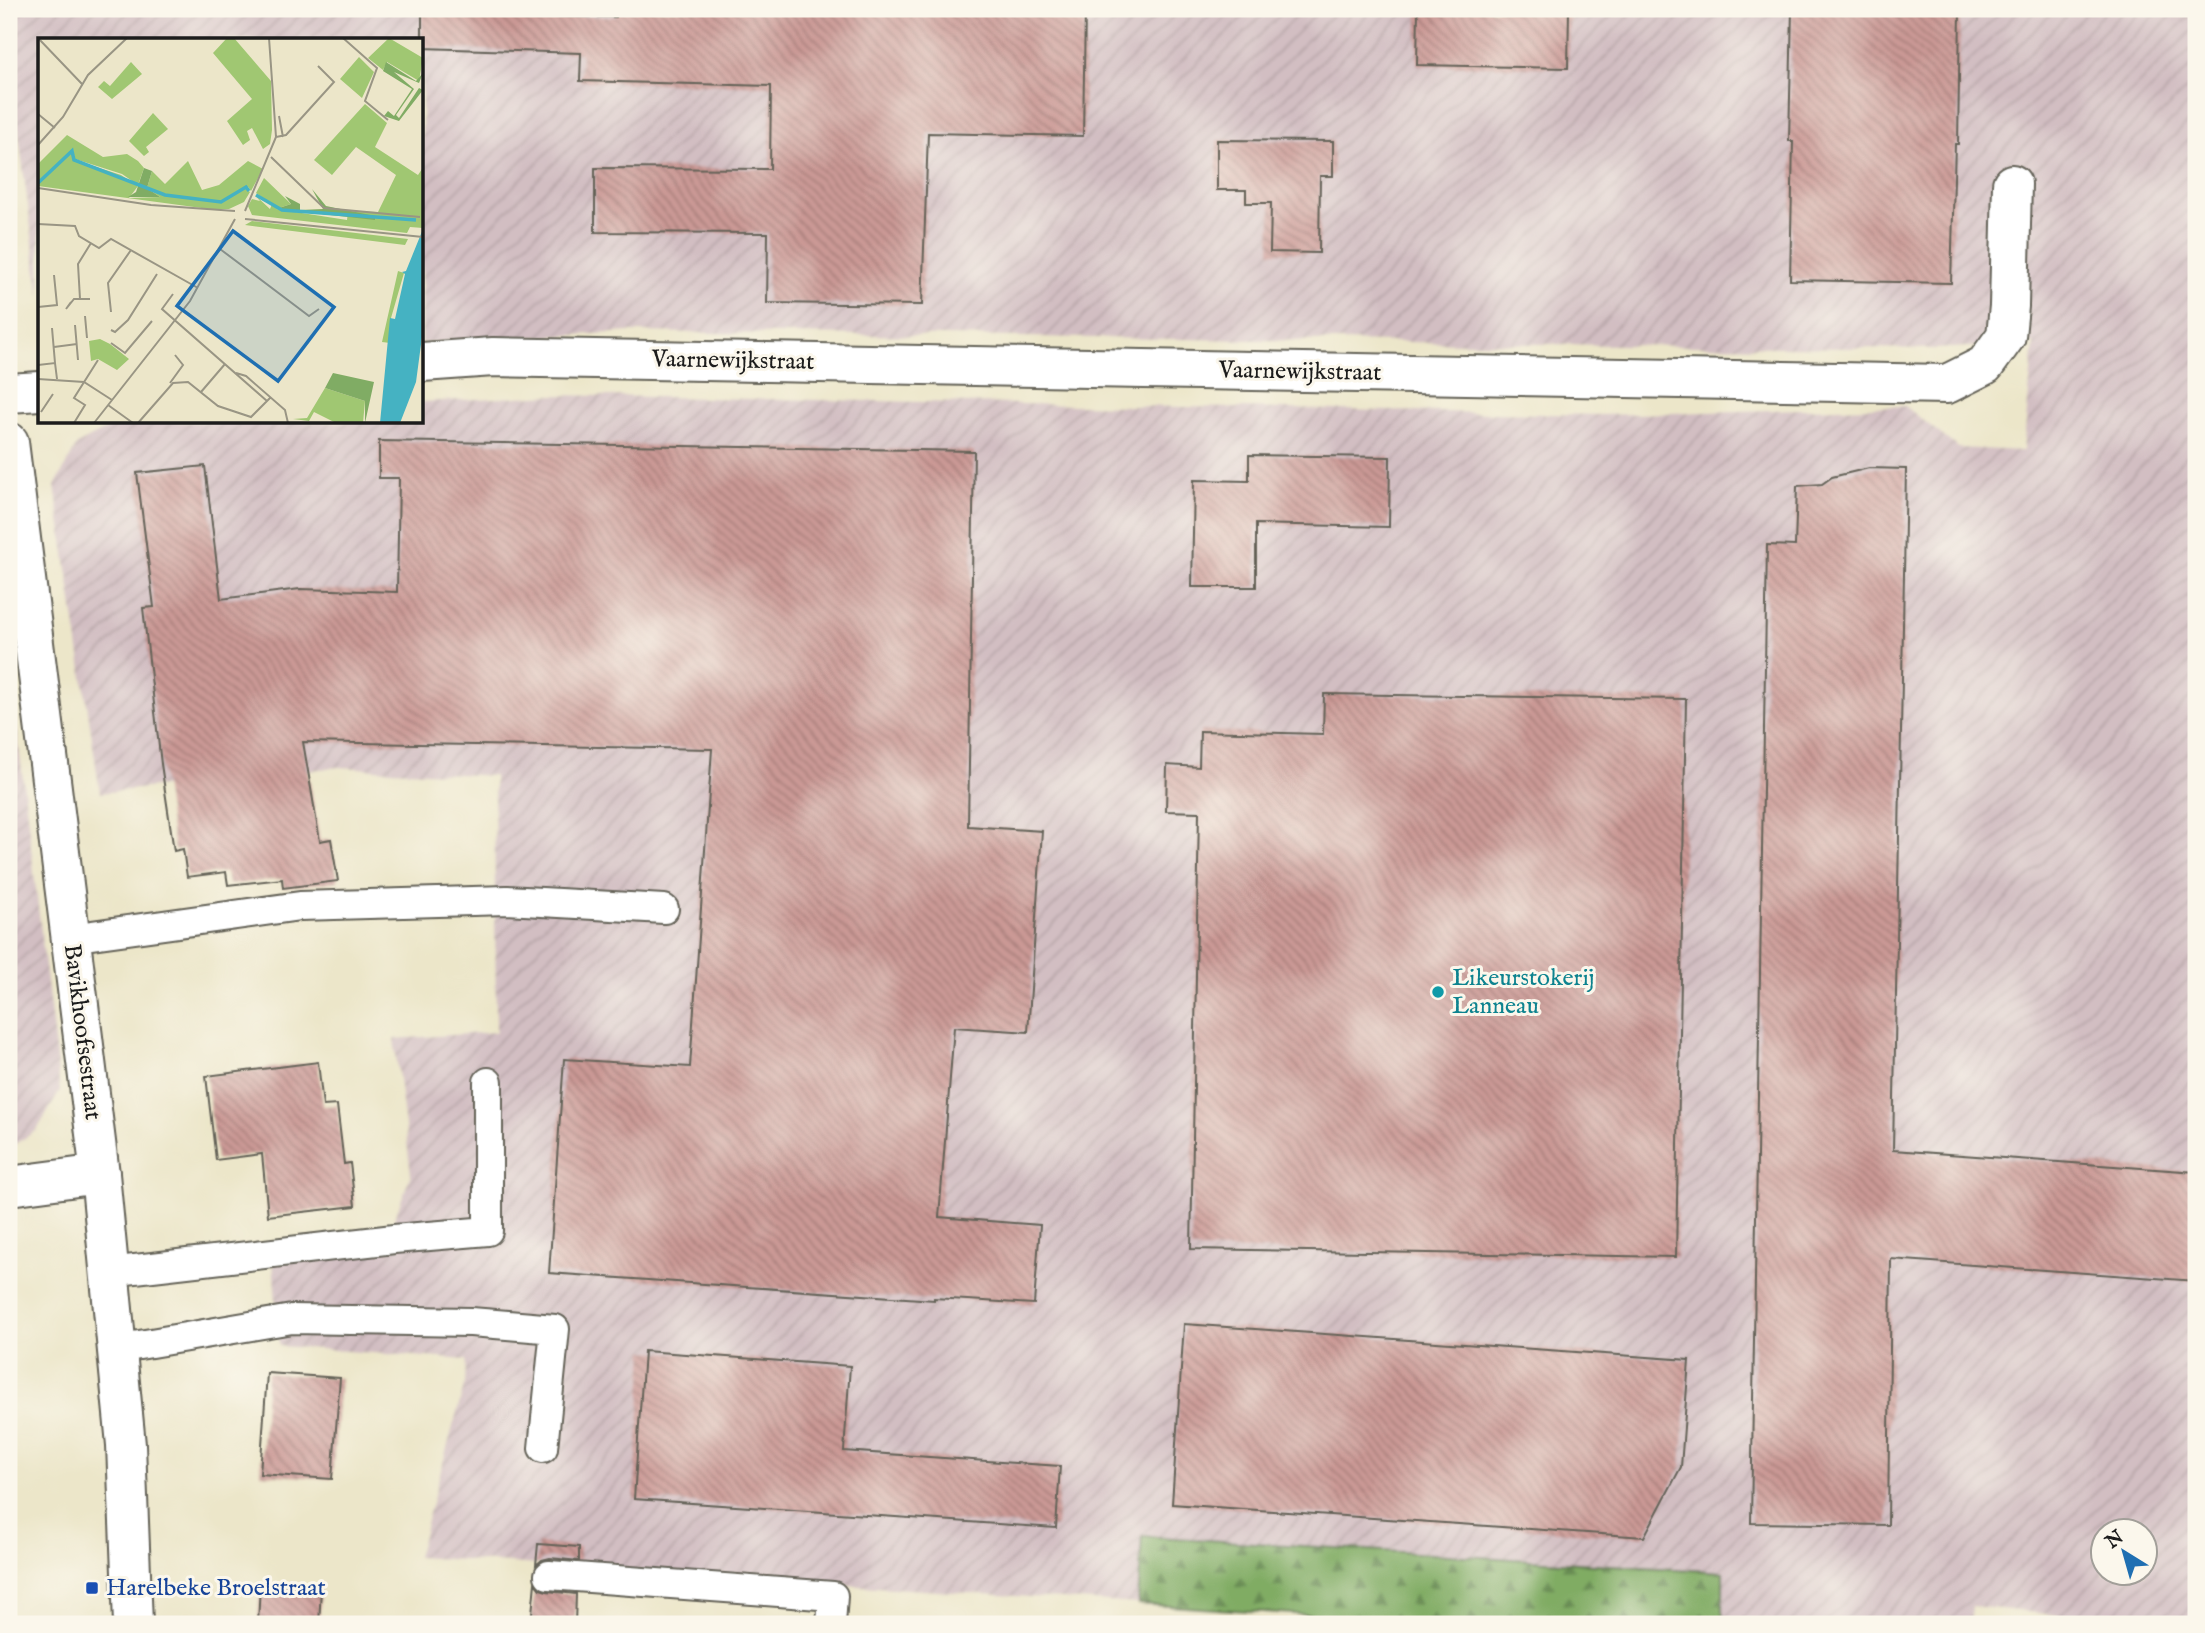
<svg xmlns="http://www.w3.org/2000/svg" width="2205" height="1633" font-family="'IM FELL English',serif">
  <style>
    .industrial { fill: url(#industrial-furrows); fill-rule: evenodd }
    .forest { fill: url(#forest-firs); stroke: #4e6440; stroke-width: 2 }
    .building { fill: url(#building-back-hatch) }
    .lines { fill: none; stroke-linecap: round; stroke-linejoin: round }
    .service-casing { stroke: #656359; stroke-width: 32 }
    .minor-casing { stroke: #656359; stroke-width: 42 }
    .tertiary-casing { stroke: #656359; stroke-width: 42 }
    .service { stroke: #fff; stroke-width: 28 }
    .minor { stroke: #fff; stroke-width: 38 }
    .tertiary { stroke: #fff; stroke-width: 38 }
    .culture-dot { fill: #0f9aa8; stroke: #fbf7ec; stroke-width: 2.5 }
    .transit-dot { fill: #1a4fb4; stroke: #fbf7ec; stroke-width: 2.5 }
    .labels { text-anchor: middle; dominant-baseline: central; stroke-width: 6; stroke-linejoin: round; paint-order: stroke }
    .street-label { font-size: 24px; fill: #1c1c1c; stroke: #fbf7ec }
    .culture-label { font-size: 24px; fill: #0d838f; stroke: #fbf7ec; text-anchor: start }
    .transit-label { font-size: 24px; fill: #164399; stroke: #fbf7ec; text-anchor: start }
    .inset-river { fill: none; stroke: #45b2c2; stroke-width: 3.5 }
    .inset-road { fill: none; stroke: #999584; stroke-width: 2 }
    .view { fill: #1f6fb2; fill-opacity: 0.15; stroke: #1f6fb2; stroke-width: 3.5 }
    .inset-edge { fill: none; stroke: #1c1c1c; stroke-width: 3.5 }
  </style>
  <defs>
    <pattern id="industrial-furrows" width="10" height="10" patternUnits="userSpaceOnUse" patternTransform="scale(1.75)"><rect width="10" height="10" fill="#d2bec2"/><path d="M-1 1l2-2M0 10L10 0M9 11l2-2" fill="none" stroke="#b4a3a6"/></pattern>
    <pattern id="forest-firs" width="22" height="20" patternUnits="userSpaceOnUse" patternTransform="scale(1.75)"><rect width="22" height="20" fill="#80ac64"/><path d="M5 1l3.5 6h-7zM16 11l3.5 6h-7z" fill="#688b52"/></pattern>
    <pattern id="building-back-hatch" width="6" height="6" patternUnits="userSpaceOnUse" patternTransform="scale(1.75)"><rect width="6" height="6" fill="#cb9995"/><path d="M-1 5l2 2M0 0l6 6M5-1l2 2" fill="none" stroke="#a47c79"/></pattern>
  </defs>
  <rect width="100%" height="100%" fill="#fbf7ec"/>
  <filter id="ink" filterUnits="userSpaceOnUse"><feTurbulence type="fractalNoise" baseFrequency=".0143" numOctaves="2"/><feDisplacementMap in="SourceGraphic" scale="14" xChannelSelector="R" yChannelSelector="G"/><feConvolveMatrix kernelMatrix="1 2 1 2 8 2 1 2 1" color-interpolation-filters="sRGB"/></filter>
  <filter id="wash" filterUnits="userSpaceOnUse"><feTurbulence type="fractalNoise" baseFrequency=".00686" numOctaves="4" result="noise"/><feDisplacementMap in="SourceGraphic" scale="28" xChannelSelector="R" yChannelSelector="G"/><feGaussianBlur stdDeviation="1.57" result="paint"/><feColorMatrix in="noise" values="0 0 0 0 0 0 0 0 0 0 0 0 0 0 0 0 0 1.4 0 .05"/><feComposite in="paint" operator="in"/></filter>
  <g filter="url(#wash)">
    <rect width="100%" height="100%" fill="#ece6c9"/>
    <!-- industrial -->
    <path class="industrial" d="M9,9H2196V1624H2140L1972,1606L1970,1624H1723V1572L1142,1536L1138,1604L417,1557L465,1383L466,1360L279,1346L272,1247L392,1225L411,1174L394,1039L496,1032L494,776L339,767L100,793L55,486L77,445L120,422H422V402L553,395L1602,415L1905,406L1958,448L2023,451L2034,343L1935,349L631,332L422,343V40H40V297L9,61ZM2104,1532H2146V1574H2104Z
      M9,662L60,1091L37,1130L9,1148Z"/>
    <!-- forest -->
    <path class="forest" d="M1142,1536L1723,1572V1624H1448L1138,1604Z"/>
    <g id="blocks">
      <!-- building -->
      <path class="building" d="M422,9H524V16L616,17V9H1085L1083,136L928,133L922,305L767,303L768,233L595,232V168L770,169L771,86L580,81L581,53L422,48Z
        M1418,9H1569L1568,68L1417,65Z
        M1792,9H1960L1958,144H1955L1951,283L1790,280L1793,141H1789Z
        M1217,140L1333,141V176H1320L1319,253L1270,252L1271,203H1246V190H1217Z
        M379,441L974,451L968,826L1042,831L1028,1032L954,1027L939,1217L1040,1225L1034,1304L934,1298V1300L549,1273L564,1059L690,1067L712,749L303,742L320,841L331,839L338,881L283,888L282,879L228,885L226,872L187,877L183,849L174,851L161,764L143,608L154,607L137,473L205,466L221,599L300,589L397,592L399,478H379Z
        M1249,455L1390,457L1389,527L1256,524V587H1192L1194,480L1249,481Z
        M1869,468L1906,469L1893,1150L2196,1172V1281L1891,1259L1888,1525L1751,1523L1767,545L1795,546L1797,486L1822,484L1832,477Z
        M1324,694L1686,699L1676,1257L1191,1249L1199,812L1166,811L1167,765L1199,767L1200,731L1323,734Z
        M318,1062L323,1106L337,1105L344,1164L350,1163L355,1206L268,1216L262,1154L216,1160L206,1076Z
        M1184,1324L1689,1360L1681,1467L1644,1537L1172,1504Z
        M644,1351L850,1366L844,1451L1060,1466L1056,1528L634,1499Z
        M267,1373L340,1378L332,1479L260,1474Z
        M538,1544L579,1547V1561L550,1558L542,1560L536,1565Z
        M535,1583L540,1589L547,1591L576,1594L575,1624H531Z
        M260,1584L321,1588L319,1624H258Z"/>
    </g>
  </g>
  <g filter="url(#ink)">
    <use href="#blocks" fill-opacity="0" stroke="#656359" stroke-width="2"/>
    <g class="lines">
      <defs>
        <path id="service" d="M70,938L300,906L507,900L664,909
          M109,1272L394,1239L488,1231V1082
          M116,1349L292,1319L471,1322L555,1329L543,1448
          M549,1575L833,1596L831,1624"/>
        <path id="minor" d="M422,362L493,357L1947,384L1985,365L2006,336L2009,306L2012,184
          M9,393L40,391
          M9,1186L100,1174"/>
        <path id="tertiary" d="M9,442L100,1174L126,1445L133,1624"/>
      </defs>
      <!-- service casing -->
      <use href="#service" class="service-casing"/>
      <!-- minor casing -->
      <use href="#minor" class="minor-casing"/>
      <!-- tertiary casing -->
      <use href="#tertiary" class="tertiary-casing"/>
      <!-- service -->
      <use href="#service" class="service"/>
      <!-- minor -->
      <use href="#minor" class="minor"/>
      <!-- tertiary -->
      <use href="#tertiary" class="tertiary"/>
    </g>
  </g>
  <!-- markers -->
  <circle class="culture-dot" cx="1438" cy="992" r="7"/>
  <rect class="transit-dot" x="85" y="1581" width="14" height="14" rx="3.5"/>
  <g class="labels">
    <!-- street labels -->
    <g class="street-label">
      <text transform="translate(733 361) rotate(1)">Vaarnewijkstraat</text>
      <text transform="translate(1300 372) rotate(1)">Vaarnewijkstraat</text>
      <text transform="translate(82 1032) rotate(83)">Bavikhoofsestraat</text>
    </g>
    <!-- culture labels -->
    <g class="culture-label">
      <text x="1452" y="978">Likeurstokerij<tspan x="1452" dy="28">Lanneau</tspan></text>
    </g>
    <!-- transit labels -->
    <g class="transit-label">
      <text x="106" y="1588">Harelbeke Broelstraat</text>
    </g>
  </g>
  <!-- overview -->
  <g transform="translate(38 38)">
    <rect width="385" height="385" fill="#ece6c9"/>
    <path d="M189,0H196L233,43L234,92L232,106L225,111L214,90L209,93L212,102L205,107L189,83L214,61L175,15ZM351,0L385,20L381,43L349,24L345,32L330,20ZM321,19L336,34L324,60L302,41ZM93,24L104,36L74,61L60,49L66,43L72,48ZM327,66L349,85L337,109L380,137L384,131L385,190L372,189L369,195L214,177L210,168L214,161L222,163L217,157L232,171L234,166L218,155L226,140L253,166L238,171L309,182L310,173L340,174L358,137L318,109L294,137L276,122ZM115,75L130,91L108,109L111,114L106,118L91,103ZM29,97L65,119L89,116L100,123L106,130L100,147L84,136L37,121L35,112L20,124L34,113L37,122L83,137L100,148L91,160L122,159L109,150L114,133L127,146L150,123L164,152L181,147L210,123L225,131L213,153L210,149H206L212,154L206,164L191,171H171L0,148V126ZM214,183L370,201L367,207L207,187ZM360,233L366,235L353,280L352,305L344,304ZM287,350L327,363L325,385H298L276,374L271,383L255,381L269,380Z" fill="#a0c772"/>
    <path d="M348,24L378,43L385,35L381,45L356,34L376,51L358,77L361,80L381,50L385,52L361,83L346,78L350,73L356,78L374,51L345,33ZM106,130L114,133L109,150L122,159H90L98,154ZM274,151L288,168L337,178V182L238,171L253,166L247,158L262,166V172L285,171ZM295,335L336,344L327,385V363L287,350Z" fill="#80ac64"/>
    <path d="M62,301L72,306L91,321L79,332L60,321L53,323L51,303Z" fill="#a0c772"/>
    <path d="M385,191L384,299L378,344L362,385H342L352,280L357,281L367,236L364,234L368,233Z" fill="#45b2c2"/>
    <path class="inset-river" d="M0,145L34,113L36,122L127,157L183,164L208,149L211,153M218,157L244,172L378,182"/>
    <path class="inset-road" d="M0,0L44,46M305,0L339,30L327,63L350,82M0,76L17,90M241,78L245,99M238,99L248,97L296,44L280,28M0,107L25,79L50,37L89,0M233,119L286,170L382,179M0,150L113,167L197,173M207,173L238,99L231,0M207,181L385,199M0,186L37,188L41,198L61,210L73,201L160,250M182,211L271,278L281,271M135,256L124,271L229,363M42,261L40,226L53,205M33,264L28,271L36,261H52M0,269L19,267L16,237M73,274L70,245L93,212M47,278L49,300M37,287L40,322M14,290L17,325M73,292L77,294L90,282L119,236M73,305L87,315L114,283M16,309L39,306M0,327L17,325L19,341M198,335L208,338L247,372L250,385M0,341L46,344L74,362M132,345L145,327L137,317M163,354L187,326M70,367L95,385M3,374L15,356M36,385L47,367L36,360L60,322M56,385L152,263L197,181M100,385L135,345L150,344L180,368L213,379L233,359"/>
    <path class="view" d="M195,193L296,269L240,343L139,268Z"/>
    <rect width="385" height="385" class="inset-edge"/>
  </g>
  <!-- margin -->
  <rect width="2205" height="1633" fill="none" stroke="#fbf7ec" stroke-width="35"/>
  <!-- north arrow -->
  <g transform="translate(2124 1552) rotate(323)"><circle r="33" fill="#fbf7ec" stroke="#a29f99" stroke-width="2"/>
  <path d="M0-5L12 26L0 18L-12 26Z" fill="#1f6fb2"/>
  <text y="-10" font-size="19" font-weight="bold" text-anchor="middle" fill="#1c1c1c">N</text>
  </g>
</svg>
